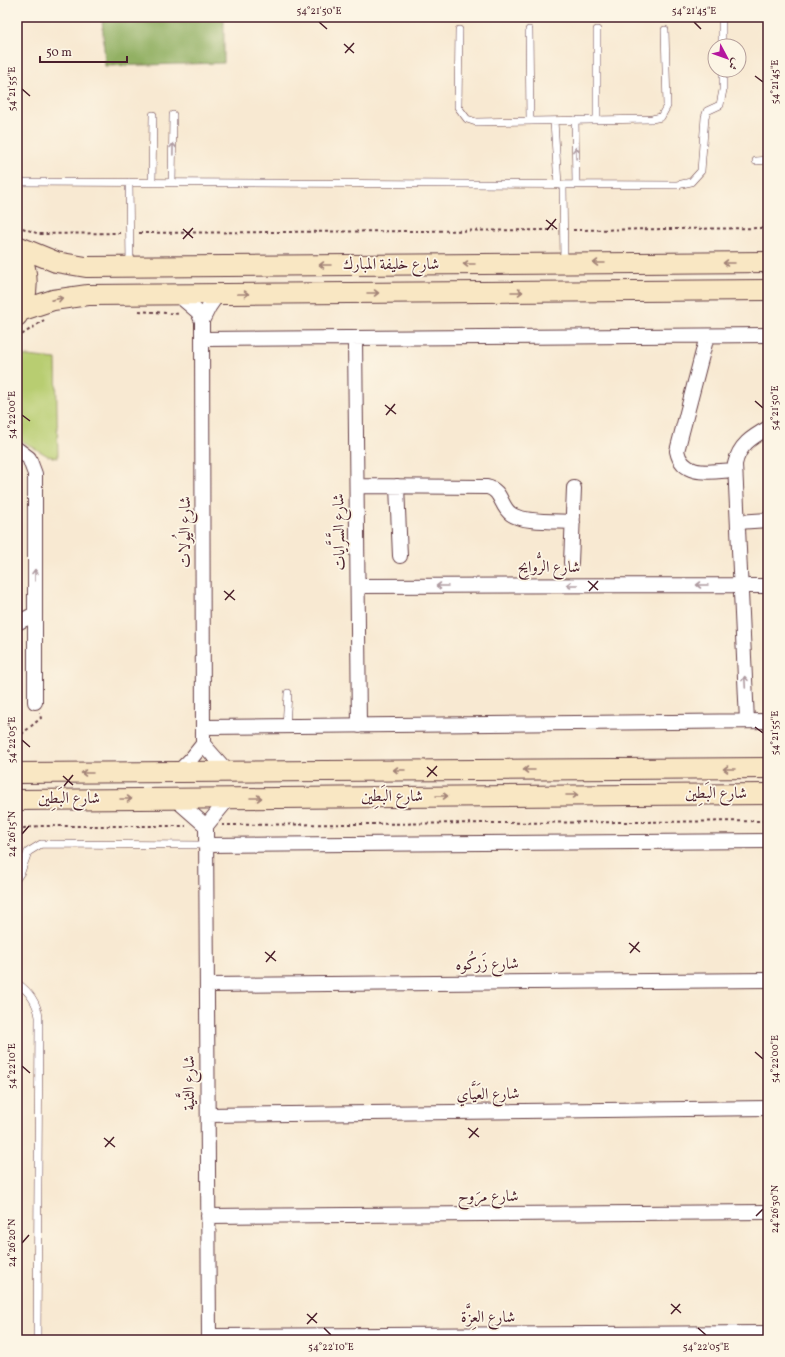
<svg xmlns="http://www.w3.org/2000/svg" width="785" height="1357" font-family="Vollkorn,Amiri,serif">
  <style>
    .green { fill: #b8cd71; stroke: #81764e }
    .forest { fill: #92b063; stroke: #6e6847 }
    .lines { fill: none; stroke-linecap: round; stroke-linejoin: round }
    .service-casing { stroke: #643d44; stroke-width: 8 }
    .minor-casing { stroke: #643d44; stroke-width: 16 }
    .secondary-casing { stroke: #643d44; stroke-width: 22 }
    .path { stroke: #643d44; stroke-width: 2; stroke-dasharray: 3 3; stroke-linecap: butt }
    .service { stroke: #fff; stroke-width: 7 }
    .minor { stroke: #fff; stroke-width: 14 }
    .secondary { stroke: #f9e7c3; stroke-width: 20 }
    .oneway { stroke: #ae9aa0 }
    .oneway2 { stroke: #a28377 }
    .ticks { fill: none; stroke: #4a1f2b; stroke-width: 1.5 }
    .labels { text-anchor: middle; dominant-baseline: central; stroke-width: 3.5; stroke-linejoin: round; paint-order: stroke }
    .street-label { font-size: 16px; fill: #4a1f2b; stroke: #fcf5e5 }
    .neatline { fill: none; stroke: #4a1f2b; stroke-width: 1.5 }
    .ticks-label { font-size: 10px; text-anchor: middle; fill: #4a1f2b }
  </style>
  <rect width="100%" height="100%" fill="#fcf5e5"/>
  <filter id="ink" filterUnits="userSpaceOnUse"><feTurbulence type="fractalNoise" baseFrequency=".025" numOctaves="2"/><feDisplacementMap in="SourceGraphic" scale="8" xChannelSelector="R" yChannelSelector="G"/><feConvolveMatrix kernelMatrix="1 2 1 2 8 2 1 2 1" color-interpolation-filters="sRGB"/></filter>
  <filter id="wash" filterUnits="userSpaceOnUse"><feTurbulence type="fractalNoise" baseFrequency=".012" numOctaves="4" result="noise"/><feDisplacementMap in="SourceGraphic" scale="16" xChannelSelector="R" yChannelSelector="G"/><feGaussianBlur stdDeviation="0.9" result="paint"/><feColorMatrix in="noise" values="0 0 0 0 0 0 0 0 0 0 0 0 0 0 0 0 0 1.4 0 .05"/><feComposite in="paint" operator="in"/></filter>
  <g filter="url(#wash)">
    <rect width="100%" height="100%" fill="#f8e9d2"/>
    <!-- green -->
    <path class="green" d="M17,355L56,359L58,458L48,456L17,438Z"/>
    <!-- forest -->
    <path class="forest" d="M102,17H224V63L105,66Z"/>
  </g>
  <g filter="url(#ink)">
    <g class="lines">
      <defs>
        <path id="service" d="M722,17V46
          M459,30L458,107L467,119L476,122L652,119L661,117L667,106L665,30
          M529,30L530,121
          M597,30V120
          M575,120L576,185
          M554,121L558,185
          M756,161L768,160
          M17,182L677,185L691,182L701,171L705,117L707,111L720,105L723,90V70
          M129,182L130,266
          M152,182L153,115
          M172,183L173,115
          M563,185L564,263
          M286,727L288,693
          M17,878L21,872L28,852L41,844L206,845
          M17,983C30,992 37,1002 39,1017L37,1340"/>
        <path id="minor" d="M178,295L198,312L202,321
          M707,336L677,451C683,479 713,471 735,470
          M355,338L359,726
          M203,339L768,335
          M17,449L29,458L35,474V702
          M357,486L487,487C502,490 500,506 511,514C523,523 557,521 573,522
          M397,486L400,556
          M738,522L768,520
          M571,563L574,488
          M358,586L741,585
          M749,586H768
          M17,623L35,614
          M747,721L735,464C739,445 752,437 768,428
          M203,727L768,721
          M203,744L227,771
          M178,772L191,759L203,744L202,321L209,307L218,294
          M174,798L206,826
          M206,845L768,841
          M207,985L768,980
          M208,1115L768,1108
          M208,1216L768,1212
          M209,1336L768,1333
          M209,1340L206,826L229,798"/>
        <path id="secondary" d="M17,246L56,262L86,267L768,262
          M17,249C30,270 30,296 17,316
          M20,311L53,300L88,295L768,290
          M17,773L768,768
          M17,800L768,794"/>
      </defs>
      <!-- service casing -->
      <use href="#service" class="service-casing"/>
      <!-- minor casing -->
      <use href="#minor" class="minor-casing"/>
      <!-- secondary casing -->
      <use href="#secondary" class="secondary-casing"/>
      <!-- path -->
      <path class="path" d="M17,226L39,234L120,233
        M573,230L768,228
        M139,233L554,230
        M139,311L180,314
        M17,338L44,320
        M17,738L41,718L39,713
        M222,825L768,821
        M17,829L39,826H186"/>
      <!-- service -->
      <use href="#service" class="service"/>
      <!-- minor -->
      <use href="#minor" class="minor"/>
      <!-- secondary -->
      <use href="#secondary" class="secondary"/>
    </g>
    <!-- one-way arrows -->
    <defs><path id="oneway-shaft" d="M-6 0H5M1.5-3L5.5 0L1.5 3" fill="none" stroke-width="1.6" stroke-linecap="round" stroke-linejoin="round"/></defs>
    <g class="oneway">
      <use href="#oneway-shaft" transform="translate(173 149) rotate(-89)"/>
      <use href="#oneway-shaft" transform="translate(576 153) rotate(-91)"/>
      <use href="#oneway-shaft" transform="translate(35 575) rotate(-90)"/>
      <use href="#oneway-shaft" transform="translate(572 585) rotate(180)"/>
      <use href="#oneway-shaft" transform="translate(702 585) rotate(180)"/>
      <use href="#oneway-shaft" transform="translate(442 586) rotate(180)"/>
      <use href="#oneway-shaft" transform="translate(745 682) rotate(-93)"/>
    </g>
    <g class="oneway2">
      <use href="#oneway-shaft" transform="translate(599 263) rotate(180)"/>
      <use href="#oneway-shaft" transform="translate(729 263) rotate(180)"/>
      <use href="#oneway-shaft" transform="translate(469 264) rotate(180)"/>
      <use href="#oneway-shaft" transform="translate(325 265) rotate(180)"/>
      <use href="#oneway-shaft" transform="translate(517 292)"/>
      <use href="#oneway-shaft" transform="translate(373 293)"/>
      <use href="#oneway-shaft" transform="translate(243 294)"/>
      <use href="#oneway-shaft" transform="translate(57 299) rotate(-11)"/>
      <use href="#oneway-shaft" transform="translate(729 769) rotate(180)"/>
      <use href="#oneway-shaft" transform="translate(399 770) rotate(180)"/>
      <use href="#oneway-shaft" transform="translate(529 770) rotate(180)"/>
      <use href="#oneway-shaft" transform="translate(87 773) rotate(180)"/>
      <use href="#oneway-shaft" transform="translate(572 795)"/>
      <use href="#oneway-shaft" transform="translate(442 796)"/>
      <use href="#oneway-shaft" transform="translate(256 798)"/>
      <use href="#oneway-shaft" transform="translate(126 799)"/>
    </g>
  </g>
  <!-- ticks -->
  <path class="ticks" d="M319,22L327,29M694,22L701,29M344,44L354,53M345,53L354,43M755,76L763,82M22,89L30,96M546,220L557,229M183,229L193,238M547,230L556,219M183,239L193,228M755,401L763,408M385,405L396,414M22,415L30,421M386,415L395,404M588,581L598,590M224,591L235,600M589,591L598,581M225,600L234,590M755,727L763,733M22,740L30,747M427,767L437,776M63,776L73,785M427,777L437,766M64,786L73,775M22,834L29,826M629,943L640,952M265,952L276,961M630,953L639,942M266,962L275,951M755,1052L763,1059M22,1066L30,1073M468,1128L479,1137M104,1138L115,1147M469,1138L478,1128M105,1147L114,1137M756,1216L763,1209M22,1243L29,1235M671,1304L681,1313M307,1314L317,1323M671,1314L680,1304M307,1324L317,1313M324,1328L331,1335M698,1328L706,1335"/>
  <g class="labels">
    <!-- street labels -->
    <g class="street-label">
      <text x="391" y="265">شارع خليفة المبارك</text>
      <text transform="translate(186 532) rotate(-90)">شارع اليُولات</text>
      <text transform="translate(340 532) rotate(-91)">شارع السَّرَّايات</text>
      <text x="549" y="568">شارع الرُّوايِح</text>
      <text x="716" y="794">شارع البَطِين</text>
      <text x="392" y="797">شارع البَطِين</text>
      <text x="69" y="799">شارع البَطِين</text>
      <text transform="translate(487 965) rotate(-1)">شارع زَركُوه</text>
      <text transform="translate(190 1083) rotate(-90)">شارع الثَّنية</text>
      <text transform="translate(488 1095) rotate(-1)">شارع العَيَّاي</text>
      <text x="488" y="1197">شارع مرَوح</text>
      <text x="488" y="1318">شارع العِزَّة</text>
    </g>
  </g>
  <!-- margin -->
  <rect width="785" height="1357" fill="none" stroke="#fcf5e5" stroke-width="44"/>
  <!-- north arrow -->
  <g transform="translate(727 58) rotate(131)"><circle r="19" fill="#fcf5e5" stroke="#b59f9b"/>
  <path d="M0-3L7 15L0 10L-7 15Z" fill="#b5179e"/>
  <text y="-6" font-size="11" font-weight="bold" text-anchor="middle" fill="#4a1f2b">ش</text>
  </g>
  <!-- scale -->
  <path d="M40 56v6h87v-6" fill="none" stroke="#4a1f2b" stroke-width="2"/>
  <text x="46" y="56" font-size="12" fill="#4a1f2b" stroke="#fcf5e5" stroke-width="3" paint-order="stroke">50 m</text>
  <rect x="22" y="22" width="741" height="1313" class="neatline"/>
  <g class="ticks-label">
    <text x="319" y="14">54°21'50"E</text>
    <text x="694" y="14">54°21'45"E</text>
    <text transform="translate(774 82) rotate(-90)" y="4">54°21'45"E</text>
    <text transform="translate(11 89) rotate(-90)" y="4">54°21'55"E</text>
    <text transform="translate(774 408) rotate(-90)" y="4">54°21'50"E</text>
    <text transform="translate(11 415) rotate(-90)" y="4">54°22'00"E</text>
    <text transform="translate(774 733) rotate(-90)" y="4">54°21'55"E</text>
    <text transform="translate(11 740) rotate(-90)" y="4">54°22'05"E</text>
    <text transform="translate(11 834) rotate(-90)" y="4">24°26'15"N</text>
    <text transform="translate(774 1059) rotate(-90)" y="4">54°22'00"E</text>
    <text transform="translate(11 1066) rotate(-90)" y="4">54°22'10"E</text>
    <text transform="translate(774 1209) rotate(-90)" y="4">24°26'30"N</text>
    <text transform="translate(11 1243) rotate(-90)" y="4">24°26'20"N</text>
    <text x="331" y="1350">54°22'10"E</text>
    <text x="706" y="1350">54°22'05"E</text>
  </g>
</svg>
